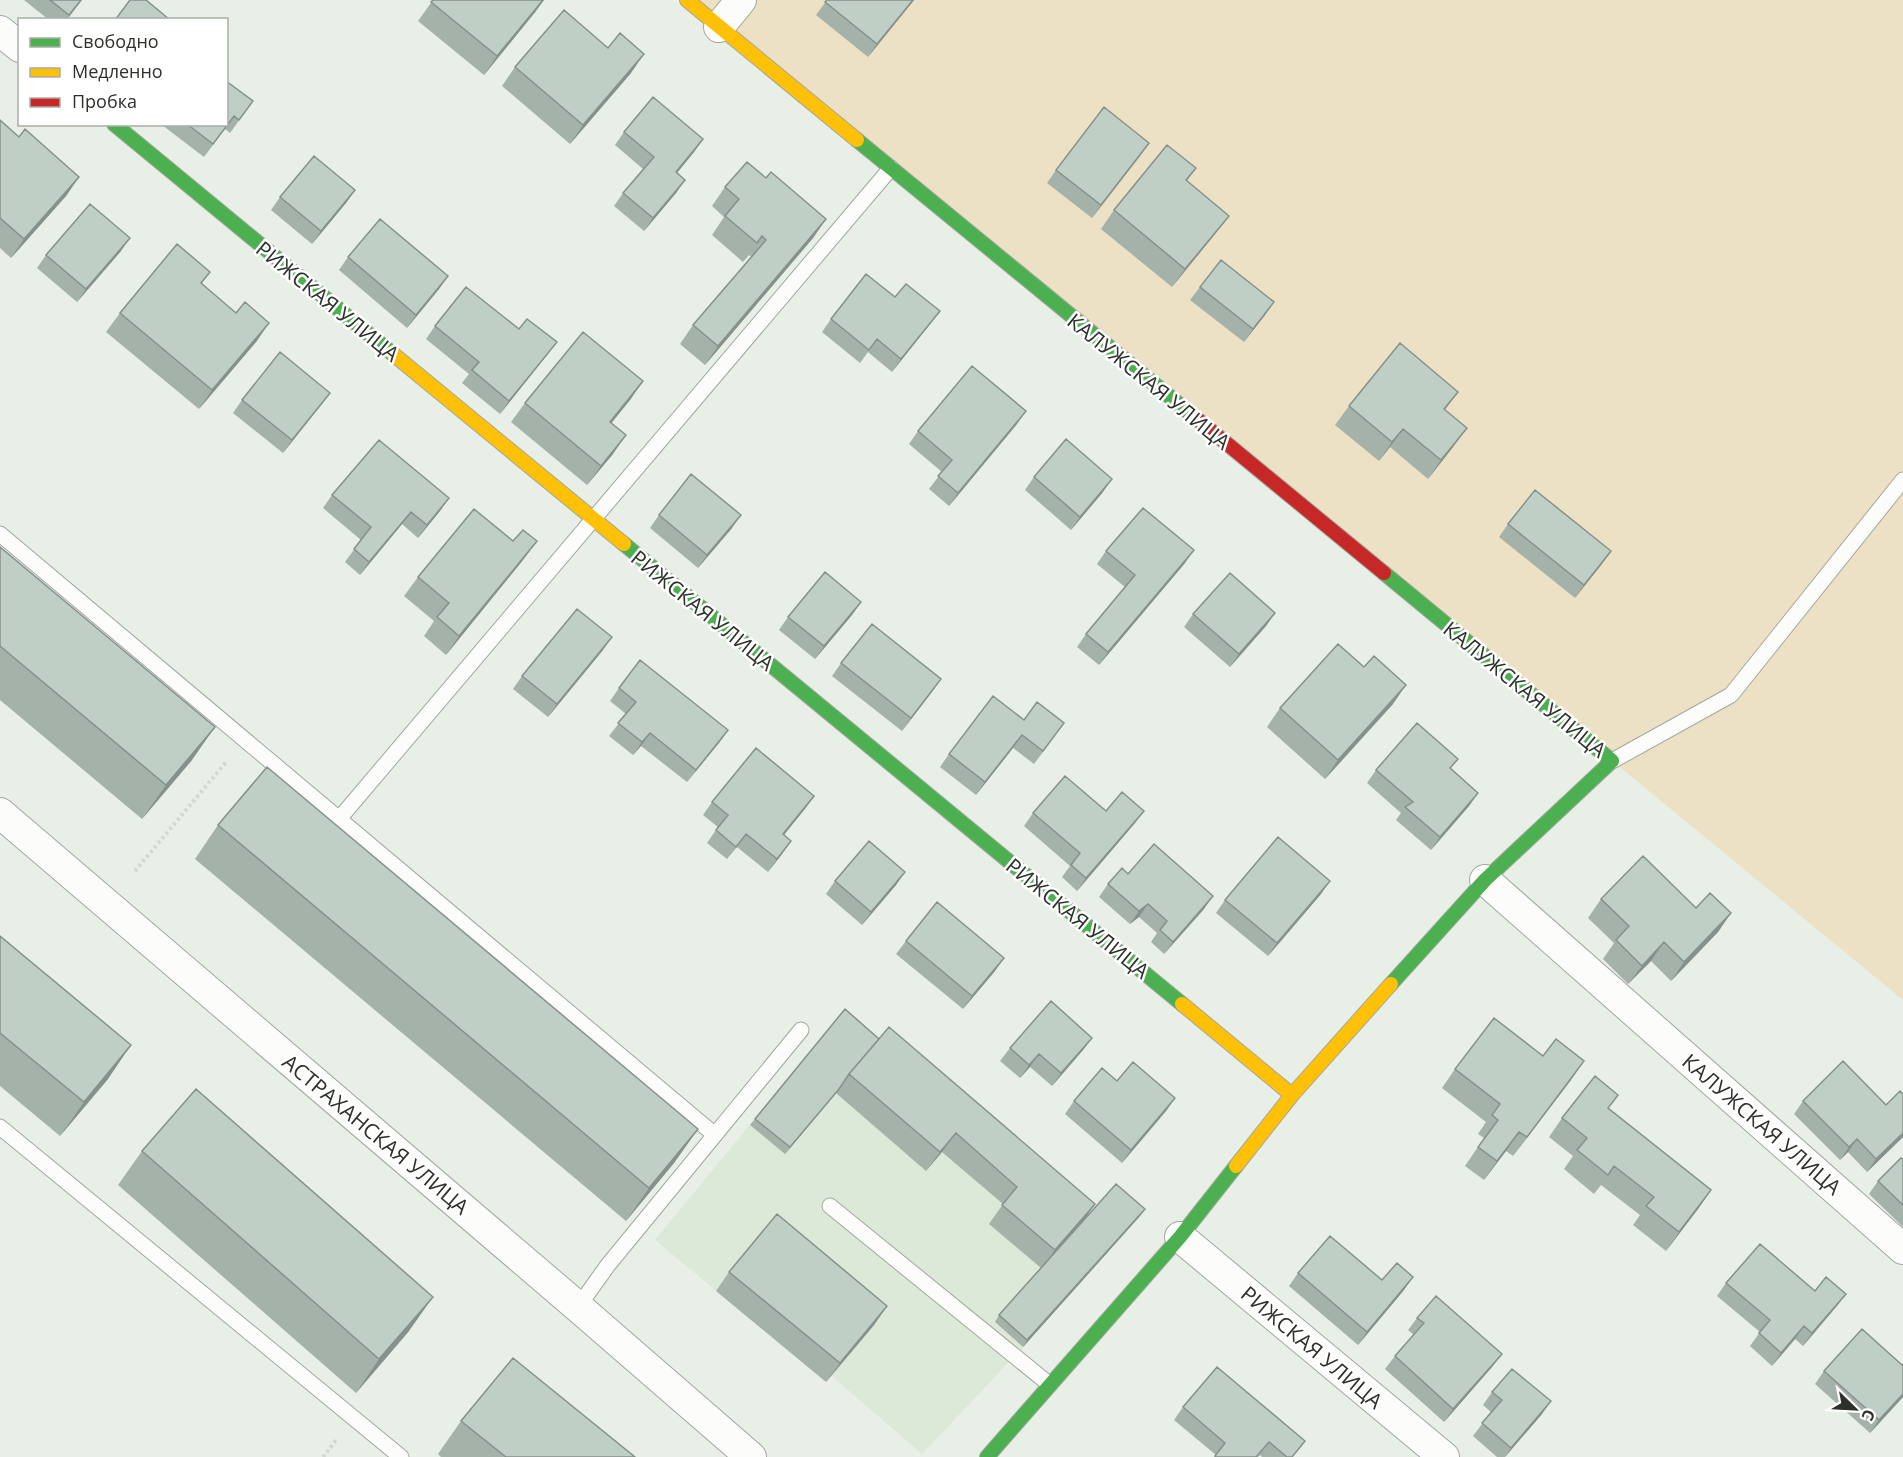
<svg xmlns="http://www.w3.org/2000/svg" width="1903" height="1457" font-family="'Open Sans',sans-serif">
  <style>
    .built { fill: #dce8d8 }
    .green { fill: #ece1c5 }
    .lines { fill: none; stroke-linecap: round; stroke-linejoin: round }
    .lane-casing { stroke: #a2a7a0; stroke-width: 17 }
    .street-casing { stroke: #a2a7a0; stroke-width: 32 }
    .fast-casing { stroke: #a2a7a0; stroke-width: 16 }
    .slow-casing { stroke: #a2a7a0; stroke-width: 16 }
    .jam-casing { stroke: #a2a7a0; stroke-width: 16 }
    .path { stroke: #d5d7d5; stroke-width: 4; stroke-dasharray: 3 3; stroke-linecap: butt }
    .lane { stroke: #fcfdfb; stroke-width: 15 }
    .street { stroke: #fcfdfb; stroke-width: 30 }
    .fast { stroke: #4caf50; stroke-width: 14 }
    .slow { stroke: #ffc107; stroke-width: 14 }
    .jam { stroke: #c62828; stroke-width: 14 }
    .wall { fill: #a4b2aa }
    .shaded-wall { fill: #86918b }
    .building { fill: #bfcfc6; stroke: #86918b; stroke-width: 1.5 }
    .labels { text-anchor: middle; dominant-baseline: central; stroke-width: 5; stroke-linejoin: round; paint-order: stroke }
    .street-label { font-size: 21px; fill: #2c312a; stroke: #fff }
  </style>
  <rect width="100%" height="100%" fill="#e8efe6"/>
  <!-- built -->
  <path class="built" d="M840,1015L1082,1223L1023,1347L922,1454L832,1376L826,1382L655,1240Z"/>
  <!-- green -->
  <path class="green" d="M687,0H1903V1000Z"/>
  <g class="lines">
    <defs>
      <path id="lane" d="M0,534L715,1135
        M1612,761L1731,695L1903,480
        M339,819L891,168
        M0,1127L401,1457
        M830,1206L1049,1384
        M578,1307L608,1265L801,1030"/>
      <path id="street" d="M719,27L741,0
        M0,31L20,47
        M0,813L578,1307L751,1457
        M1485,880L1903,1249
        M1180,1237L1444,1457"/>
      <path id="fast" d="M114,124L393,354
        M857,140L1197,419
        M624,544L1182,1004
        M1384,573L1612,761L1485,880L1391,984
        M987,1457L1180,1237L1236,1166"/>
      <path id="slow" d="M687,0L857,140
        M393,354L624,544
        M1182,1004L1292,1095
        M1236,1166L1292,1095L1391,984"/>
      <path id="jam" d="M1197,419L1384,573"/>
    </defs>
    <!-- lane casing -->
    <use href="#lane" class="lane-casing"/>
    <!-- street casing -->
    <use href="#street" class="street-casing"/>
    <!-- fast casing -->
    <use href="#fast" class="fast-casing"/>
    <!-- slow casing -->
    <use href="#slow" class="slow-casing"/>
    <!-- jam casing -->
    <use href="#jam" class="jam-casing"/>
    <!-- path -->
    <path class="path" d="M135,871L227,761
      M323,1457L336,1440"/>
    <!-- lane -->
    <use href="#lane" class="lane"/>
    <!-- street -->
    <use href="#street" class="street"/>
    <!-- fast -->
    <use href="#fast" class="fast"/>
    <!-- slow -->
    <use href="#slow" class="slow"/>
    <!-- jam -->
    <use href="#jam" class="jam"/>
  </g>
  <!-- wall -->
  <path class="wall" d="M24,0H82L67,20H49Z
    M433,0L536,11L484,75L418,21Z
    M827,0H914L868,57L816,15Z
    M515,67L631,73L570,144L502,86Z
    M226,81L253,101L230,133L225,129L204,157L162,125V124H226Z
    M0,120L19,137L79,177L66,196L11,258L0,248Z
    M624,132L703,139L694,152L677,173L685,180L676,193L644,231L614,206L623,193L643,169L615,145Z
    M1149,143L1092,218L1047,183L1056,170Z
    M1196,168L1187,181L1229,216L1215,234L1172,287L1101,229L1114,210Z
    M766,178L826,219L813,238L705,365L680,344L693,325L752,257L749,255L743,262L712,235L724,217L712,206L725,187Z
    M355,190L346,203L312,244L271,210L280,197Z
    M121,251L77,302L37,268L46,255Z
    M348,257L448,276L439,289L407,328L339,270Z
    M202,284L236,313L269,323L256,342L199,409L106,332L120,313Z
    M1200,287L1265,315L1244,342L1190,300Z
    M895,297L930,324L892,372L868,352L860,363L822,332L831,319Z
    M435,326L519,329L557,342L547,355L500,414L462,383L469,374L426,339Z
    M643,381L630,400L611,423L613,454L587,485L511,422L525,403Z
    M1458,392L1445,410L1453,447L1428,479L1390,447L1379,461L1335,425L1349,406Z
    M242,400L321,405L283,453L233,413Z
    M1017,424L949,506L929,489L942,472L909,444L918,431Z
    M1034,477L1103,492L1071,530L1025,490Z
    M332,495L449,498L440,511L418,538L402,524L360,575L345,562L361,540L323,508Z
    M659,515L732,528L698,568L650,528Z
    M1508,524L1611,551L1575,598L1499,537Z
    M513,541H537L523,560L446,655L424,636L434,621L404,596L418,577Z
    M0,547L192,760L142,819L0,700Z
    M1106,551L1185,563L1099,665L1077,647L1086,634L1125,587L1097,564Z
    M861,602L852,615L815,659L779,630L788,617Z
    M1275,613L1266,626L1230,667L1184,627L1193,614Z
    M603,650L548,717L513,689L522,676Z
    M841,663L941,679L902,731L832,676Z
    M619,688L728,730L687,782L641,746L633,755L609,736L626,714L610,701Z
    M1393,704L1325,779L1267,727L1280,708Z
    M1024,720L1055,736L1034,764L1013,748L976,795L940,767L949,754Z
    M1451,768L1478,793L1469,806L1431,850L1396,820L1401,813L1367,783L1376,770Z
    M814,796L784,835L782,854L768,872L737,847L727,859L707,843L718,827L703,815L712,802Z
    M1106,811L1135,823L1077,891L1062,877L1070,866L1024,826L1033,813Z
    M218,825L698,1129L674,1163L626,1221L195,859Z
    M905,872L896,885L862,925L826,894L835,881Z
    M1128,874L1204,909L1164,954L1151,942L1157,933L1139,917L1130,924L1099,897L1108,884Z
    M1321,894L1268,956L1216,913L1225,900Z
    M1601,899L1696,908L1731,913L1718,932L1671,981L1651,961L1628,984L1603,959L1614,943L1588,918Z
    M0,936L108,1079L60,1136L0,1086Z
    M906,941L995,971L963,1009L896,954Z
    M845,1009L1086,1217L1140,1216L1023,1347L995,1322L999,1315L1041,1268L989,1224L1003,1204L942,1152L926,1171L836,1093L785,1154L750,1125Z
    M1092,1038L1083,1050L1052,1086L1030,1067L1020,1078L1000,1061L1010,1048Z
    M1455,1069L1571,1080L1513,1156L1506,1151L1484,1180L1465,1166L1484,1138L1478,1134L1486,1122L1442,1088Z
    M1117,1081L1175,1098L1166,1111L1122,1163L1065,1114L1074,1101Z
    M1903,1094V1137L1867,1172L1848,1152L1840,1160L1794,1114L1803,1101L1886,1105Z
    M1609,1109L1711,1190L1698,1209L1666,1251L1633,1225L1640,1215L1601,1185L1594,1194L1564,1169L1573,1156L1549,1137L1562,1118Z
    M142,1151L409,1331L356,1393L118,1185Z
    M1903,1159V1227L1869,1194L1878,1181Z
    M729,1272L887,1306L874,1325L826,1382L716,1291Z
    M1298,1273L1404,1290L1358,1345L1289,1286Z
    M1726,1283L1815,1291L1846,1294L1836,1307L1803,1346L1795,1339L1772,1366L1750,1346L1760,1332L1717,1296Z
    M1417,1318L1502,1354L1492,1367L1444,1422L1385,1369L1395,1356L1414,1335L1408,1330Z
    M1903,1364V1397L1870,1433L1815,1384L1824,1371L1902,1365Z
    M1217,1367L1293,1457H1262L1260,1455L1258,1457H1214L1216,1455L1174,1420L1183,1407Z
    M1492,1392L1542,1414L1505,1457H1497L1473,1436L1491,1412L1483,1405Z
    M461,1421L635,1457H441L438,1454Z"/>
  <!-- shaded-wall -->
  <path class="shaded-wall" d="M543,0H544L536,11L484,75L497,56Z
    M913,0H914L910,5L868,57L877,44Z
    M644,54L631,73L570,144L583,125Z
    M703,139L694,152L667,185L676,172Z
    M1149,143L1140,156L1092,218L1101,205Z
    M79,177L66,196L11,258L24,239Z
    M685,180L676,193L644,231L653,218Z
    M355,190L346,203L312,244L321,231Z
    M1229,216L1215,234L1172,287L1185,269Z
    M826,219L813,238L705,365L718,346Z
    M130,238L121,251L77,302L86,289Z
    M448,276L439,289L407,328L416,315Z
    M1274,302L1265,315L1244,342L1253,329Z
    M940,311L930,324L892,372L901,359Z
    M269,323L256,342L199,409L212,390Z
    M557,342L547,355L500,414L509,401Z
    M643,381L630,400L597,441L610,422Z
    M330,393L321,405L283,453L292,440Z
    M1026,411L1017,424L949,506L958,493Z
    M1467,428L1453,447L1428,479L1441,460Z
    M1403,429L1390,447L1379,461L1392,442Z
    M626,435L613,454L587,485L601,466Z
    M1112,479L1103,492L1071,530L1080,517Z
    M449,498L440,511L418,538L427,525Z
    M411,512L402,524L360,575L369,562Z
    M741,515L732,528L698,568L707,555Z
    M537,541L523,560L446,655L459,636Z
    M1194,550L1185,563L1099,665L1108,652Z
    M1611,551L1602,564L1575,598L1584,585Z
    M861,602L852,615L815,659L824,646Z
    M1275,613L1266,626L1230,667L1239,654Z
    M612,637L603,650L548,717L557,704Z
    M941,679L932,692L902,731L911,718Z
    M1406,685L1393,704L1325,779L1338,760Z
    M215,727L192,760L142,819L166,785Z
    M728,730L719,743L687,782L696,770Z
    M650,733L641,746L633,755L642,742Z
    M1022,735L1013,748L976,795L985,782Z
    M1478,793L1469,806L1431,850L1440,837Z
    M814,796L805,809L774,847L783,834Z
    M1144,811L1135,823L1077,891L1086,878Z
    M791,841L782,854L768,872L777,859Z
    M905,872L896,885L862,925L871,912Z
    M1330,881L1321,894L1268,956L1277,943Z
    M1213,896L1204,909L1164,954L1173,942Z
    M1148,904L1139,917L1130,924L1139,911Z
    M1731,913L1718,932L1671,981L1684,962Z
    M1664,942L1651,961L1628,984L1642,966Z
    M1004,958L995,971L963,1009L972,996Z
    M1092,1038L1083,1050L1052,1086L1061,1073Z
    M131,1045L108,1079L60,1136L84,1102Z
    M1039,1054L1030,1067L1020,1078L1029,1065Z
    M1584,1061L1571,1080L1513,1156L1527,1137Z
    M839,1089L836,1093L785,1154L790,1147Z
    M1175,1098L1166,1111L1122,1163L1131,1150Z
    M698,1129L674,1163L626,1221L649,1188Z
    M1519,1132L1506,1151L1484,1180L1497,1161Z
    M956,1133L942,1152L926,1171L940,1152Z
    M1903,1133V1137L1867,1172L1876,1159Z
    M1857,1139L1848,1152L1840,1160L1849,1147Z
    M1711,1190L1698,1209L1666,1251L1679,1232Z
    M1095,1204L1082,1223L1041,1269L1055,1250Z
    M1145,1209L1140,1216L1023,1347L1027,1340Z
    M1413,1277L1404,1290L1358,1345L1367,1332Z
    M1846,1294L1836,1307L1803,1346L1812,1333Z
    M433,1297L409,1331L356,1393L379,1359Z
    M887,1306L874,1325L826,1382L840,1363Z
    M1804,1326L1795,1339L1772,1366L1781,1353Z
    M1502,1354L1492,1367L1444,1422L1453,1409Z
    M1903,1394V1397L1870,1433L1879,1420Z
    M1551,1401L1542,1414L1505,1457L1511,1448Z"/>
  <!-- building -->
  <path class="building" d="M50,0H81L69,15Z
    M130,0H146L170,20H115Z
    M433,0H543L497,56L431,2Z
    M827,0H913L877,44L825,2Z
    M564,10L608,48L620,33L644,54L583,125L515,67Z
    M226,81L253,101L239,120L234,116L213,144L187,124H226Z
    M653,97L703,139L676,172L685,180L653,218L623,193L654,157L624,132Z
    M1104,107L1149,143L1101,205L1056,170Z
    M0,120L19,137L25,129L79,177L24,239L0,218Z
    M1167,145L1196,168L1186,180L1229,216L1185,269L1114,210Z
    M314,156L355,190L321,231L280,197Z
    M747,162L766,178L771,172L826,219L718,346L693,325L766,240L762,236L757,243L725,216L739,199L725,187Z
    M90,204L130,238L86,289L46,255Z
    M380,219L448,276L416,315L348,257Z
    M177,244L210,272L201,283L236,313L245,302L269,323L212,390L120,313Z
    M1221,260L1274,302L1253,329L1200,287Z
    M866,274L895,297L906,284L940,311L901,359L877,339L869,350L831,319Z
    M466,287L519,329L527,319L557,342L509,401L472,370L479,362L435,326Z
    M583,332L643,381L610,422L626,435L601,466L525,403Z
    M1400,343L1458,392L1444,409L1467,428L1441,460L1403,429L1392,442L1349,406Z
    M280,352L330,393L292,440L242,400Z
    M972,366L1026,411L958,493L938,476L952,460L918,431Z
    M1066,439L1112,479L1080,517L1034,477Z
    M379,440L449,498L427,525L411,512L369,562L354,549L371,527L332,495Z
    M691,474L741,515L707,555L659,515Z
    M1535,490L1611,551L1584,585L1508,524Z
    M1143,508L1194,550L1108,652L1086,634L1135,575L1106,551Z
    M474,509L513,541L523,530L537,541L459,636L437,617L449,603L418,577Z
    M0,547L215,727L166,785L0,646Z
    M825,572L861,602L824,646L788,617Z
    M1230,573L1275,613L1239,654L1193,614Z
    M577,609L612,637L557,704L522,676Z
    M872,624L941,679L911,718L841,663Z
    M1338,644L1364,667L1374,656L1406,685L1338,760L1280,708Z
    M640,660L728,730L696,770L650,733L642,742L618,723L636,702L619,688Z
    M993,696L1024,720L1037,702L1064,723L1043,751L1022,735L985,782L949,754Z
    M1417,723L1458,759L1450,768L1478,793L1440,837L1405,807L1413,802L1376,770Z
    M756,748L814,796L783,834L791,841L777,859L746,834L736,847L716,830L728,815L712,802Z
    M267,767L698,1129L649,1188L218,825Z
    M1065,776L1106,811L1122,792L1144,811L1086,878L1071,865L1080,853L1033,813Z
    M1278,837L1330,881L1277,943L1225,900Z
    M869,841L905,872L871,912L835,881Z
    M1154,844L1213,896L1173,942L1160,930L1167,921L1148,904L1139,911L1108,884L1122,868L1128,874Z
    M1643,856L1696,908L1710,893L1731,913L1684,962L1664,942L1642,966L1616,940L1629,926L1601,899Z
    M937,902L1004,958L972,996L906,941Z
    M0,936L131,1045L84,1102L0,1033Z
    M1051,1001L1092,1038L1061,1073L1039,1054L1029,1065L1010,1048Z
    M845,1009L879,1039L849,1074L839,1089L790,1147L755,1119Z
    M1494,1018L1543,1056L1556,1039L1584,1061L1527,1137L1519,1132L1497,1161L1478,1147L1498,1120L1492,1115L1500,1104L1455,1069Z
    M889,1027L1095,1204L1055,1250L1002,1205L1017,1187L956,1133L940,1152L849,1074Z
    M1843,1061L1886,1105L1900,1091L1903,1094V1133L1876,1159L1857,1139L1849,1147L1803,1101Z
    M1133,1062L1175,1098L1131,1150L1074,1101L1102,1068L1117,1081Z
    M1595,1076L1618,1095L1608,1108L1711,1190L1679,1232L1646,1206L1654,1197L1614,1166L1608,1175L1577,1150L1587,1138L1562,1118Z
    M196,1089L433,1297L379,1359L142,1151Z
    M1901,1158L1903,1159V1205L1878,1181Z
    M1116,1184L1145,1209L1027,1340L999,1315Z
    M777,1214L887,1306L840,1363L729,1272Z
    M1330,1236L1382,1280L1397,1263L1413,1277L1367,1332L1298,1273Z
    M1760,1244L1815,1291L1826,1277L1846,1294L1812,1333L1804,1326L1781,1353L1759,1333L1770,1320L1726,1283Z
    M1436,1296L1502,1354L1453,1409L1395,1356L1424,1323L1417,1318Z
    M1862,1329L1902,1365L1903,1364V1394L1879,1420L1824,1371Z
    M513,1358L635,1457H506L461,1421Z
    M1217,1367L1305,1441L1292,1457H1287L1269,1442L1256,1457H1216L1215,1456L1225,1443L1183,1407Z
    M1512,1369L1551,1401L1511,1448L1482,1423L1502,1400L1492,1392Z"/>
  <g class="labels">
    <!-- street labels -->
    <g class="street-label">
      <text transform="translate(328 301) rotate(39)">РИЖСКАЯ УЛИЦА</text>
      <text transform="translate(1149 381) rotate(39)">КАЛУЖСКАЯ УЛИЦА</text>
      <text transform="translate(703 610) rotate(39)">РИЖСКАЯ УЛИЦА</text>
      <text transform="translate(1525 689) rotate(39)">КАЛУЖСКАЯ УЛИЦА</text>
      <text transform="translate(1078 918) rotate(39)">РИЖСКАЯ УЛИЦА</text>
      <text transform="translate(1762 1124) rotate(41)">КАЛУЖСКАЯ УЛИЦА</text>
      <text transform="translate(376 1134) rotate(40)">АСТРАХАНСКАЯ УЛИЦА</text>
      <text transform="translate(1312 1347) rotate(40)">РИЖСКАЯ УЛИЦА</text>
    </g>
  </g>
  <!-- legend -->
  <rect x="18" y="18" width="210" height="108" fill="#ffffff" stroke="#abadaa" stroke-width="1.5"/>
  <rect x="30" y="38" width="30" height="9" fill="#4caf50" stroke="#abadaa" stroke-width="1.5"/>
  <text x="72" y="48" font-size="18" fill="#2c312a">Свободно</text>
  <rect x="30" y="68" width="30" height="9" fill="#ffc107" stroke="#abadaa" stroke-width="1.5"/>
  <text x="72" y="78" font-size="18" fill="#2c312a">Медленно</text>
  <rect x="30" y="98" width="30" height="9" fill="#c62828" stroke="#abadaa" stroke-width="1.5"/>
  <text x="72" y="108" font-size="18" fill="#2c312a">Пробка</text>
  <!-- north arrow -->
  <g transform="translate(1855 1409) rotate(114)" stroke="#ffffff" stroke-width="4.5" paint-order="stroke">
  <path d="M0-4.5L10 22L0 15L-10 22Z" fill="#2c312a"/>
  <text y="-9" font-size="16" font-weight="bold" text-anchor="middle" fill="#2c312a">С</text>
  </g>
</svg>
